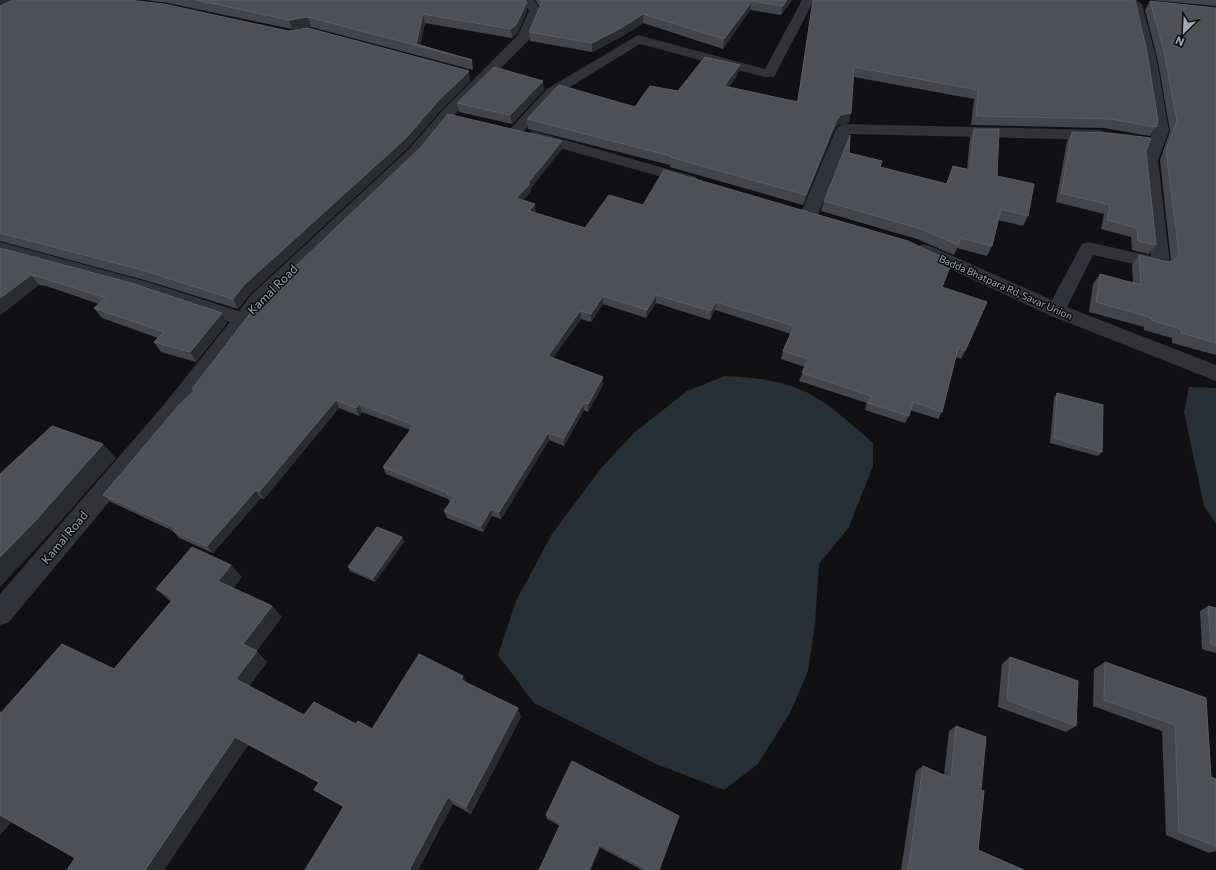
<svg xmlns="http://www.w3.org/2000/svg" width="1216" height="870" font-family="Commissioner,sans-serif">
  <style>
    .water { fill: #273037 }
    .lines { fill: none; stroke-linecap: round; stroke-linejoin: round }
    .minor { fill: #323338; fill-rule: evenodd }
    .wall { fill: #44454b }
    .shaded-wall { fill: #2b2c30 }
    .building { fill: #4e5056; stroke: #5b5e65 }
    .labels { text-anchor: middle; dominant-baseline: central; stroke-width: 3; stroke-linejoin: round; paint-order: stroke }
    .far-street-label { font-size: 10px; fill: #a1a8b4; stroke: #0c0c0d }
    .street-label { font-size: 12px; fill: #a1a8b4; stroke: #0c0c0d }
  </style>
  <rect width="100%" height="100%" fill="#111113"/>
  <!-- water -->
  <path class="water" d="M725,376C751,377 780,380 804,391C826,401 854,426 873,443V466L849,527L819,564L815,624L808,671L791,711L758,764L724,790L656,764L534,703L498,655L516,601L552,534L602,467L635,432L687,391Z
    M1189,387L1216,388V524L1204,506L1184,412Z"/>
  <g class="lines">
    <!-- minor -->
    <path class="minor" d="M522,0H534L541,11L529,40L451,118L421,155L265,305L178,419L9,622L0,625V594L162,407L230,322L135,291L0,254V242L148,282L239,311L251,295L409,149L441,112L518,35L529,11Z
      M802,0H814L774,77H764L640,44L557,95L520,135H510L507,132L547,89L638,35L765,69Z
      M1136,0L1142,4L1157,61L1169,131L1158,160L1170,264L1167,268L1161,270L1093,255L1067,307L1216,365V381L1049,315L918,254L915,250L918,246L924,244L930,246L1052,300L1082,244L1088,242L1151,256L1142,160L1153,131L1143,61L1130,4Z
      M844,124L1100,130L1105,132L1108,135L1105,138L1100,140L850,134L818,215L815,219L809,220L803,219L800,215L836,129L839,126Z
      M533,131L696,177L698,180L696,183L690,185L528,139L525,136L528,133Z"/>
  </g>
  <!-- wall -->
  <path class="wall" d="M0,0L470,81L440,111L408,148L250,294L238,309L148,281L0,241Z
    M146,0H525L527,2V11L517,34L512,38L425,23L420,45L472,60L473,70L311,27L292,29L168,3Z
    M535,0H792L781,15L750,10L723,49L643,23L621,37L592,52L530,41L529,32L540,7Z
    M813,0L1156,127L1150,136L1104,128L971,125L974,99L854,77L849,123L838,125L835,128L803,205L670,167V165L528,129L527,119L635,107L678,91L738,74L729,87L797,102Z
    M1151,0H1216V6Z
    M1150,1L1216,8V355L1172,343V338L1144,330V327L1089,312L1093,284L1100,274L1133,283L1132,265L1139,255L1168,262L1171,261L1160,160L1170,131L1158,61L1145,10Z
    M544,90L512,124L459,112L457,103Z
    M974,129L997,176L1028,216L1023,226L998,220L992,246L987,256L957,248L954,255L917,239L821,211L824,201L849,153L880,167L946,184L953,166L967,169L970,138Z
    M1072,132L1146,151L1156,245L1149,254L1132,250L1131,237L1101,229L1104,214L1056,202L1067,141Z
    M562,149L530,189L531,192L523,200L536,212L535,213L585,228L942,287L965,351L961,359L956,357L942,412L938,419L910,410L909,416L905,423L865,410L867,403L799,381L805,367L781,359L783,351L791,334L715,310L710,320L656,303L646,318L603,304L591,322L581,319L553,358L603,385L588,412L584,410L564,446L549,440L501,519L492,516L483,532L447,518L444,511L450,502L449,501L448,499L386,474L383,467L410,430L362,412L359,416L339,408L264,499L261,498L213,553L179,538L173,531L111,502L103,495L194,391L192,389Z
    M0,248L227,323L196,362L161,352L154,342L158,338L102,318L94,308L99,304L46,286L39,285L0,315Z
    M1057,393L1102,452L1098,456L1050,443L1054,398Z
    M402,537L404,542L375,582L350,571L348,567Z
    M242,577L233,588L272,606L282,617L256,651L267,662L249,686L304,715L356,724L372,729L467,683L521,717L471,814L453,804L418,870H305L343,807L324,796L314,790L319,783L248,745L164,870H67L75,858L11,822L0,835V711L2,712L114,669L171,601L169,600L156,589Z
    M1208,606L1216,608V653L1202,649L1200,611Z
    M1010,657L1076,726L1066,732L998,707L1002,664Z
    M1105,662L1206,698L1211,777L1216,779V851L1209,853L1166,835L1162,731L1093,706L1094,669Z
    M956,726L981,790L978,850L1024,870H901L916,771L923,766L944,775L949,731Z
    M546,815L659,870H642L547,819Z"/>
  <!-- shaded-wall -->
  <path class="shaded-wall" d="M0,0H13L0,6Z
    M787,0H792L781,15L783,6Z
    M752,1L750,10L723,49L724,39Z
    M527,2V11L517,34L512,38L511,29Z
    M423,14L425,23L419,46L416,44Z
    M643,14V23L621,37L592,52V43Z
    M308,17L311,27L292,29L289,20Z
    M740,65L738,74L723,95L724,86Z
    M469,71L470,81L440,111L408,148L250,294L238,309L233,299L245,284Z
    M543,81L544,90L512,124L510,115Z
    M851,113L849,123L838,125L835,128L803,205L806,195L837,119L841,115Z
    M562,141V149L530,189L531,192L517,207L516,198Z
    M535,204L536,212L530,219L529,211Z
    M31,275L39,285L0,315V298Z
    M656,295V303L646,318L647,310Z
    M603,296V304L591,322V314Z
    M716,302L715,310L710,320L711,311Z
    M580,311L581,319L549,364L548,356Z
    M222,313L227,323L196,362L190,352Z
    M603,377V385L588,412V404Z
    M336,400L339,408L264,499L259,492Z
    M584,403V410L564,446V438Z
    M359,404L362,412L359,416L356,408Z
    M548,433L549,440L501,519L499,512Z
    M103,444L116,458L51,532L0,587V557Z
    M256,490L261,498L213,553L207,546Z
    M491,509L492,516L483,532L481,526Z
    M402,537L404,542L375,582L373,578Z
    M231,565L242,577L229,592L218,581Z
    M272,606L282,617L254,655L243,644Z
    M257,651L267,662L247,689L236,679Z
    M463,676L468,685L461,680Z
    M518,708L521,717L471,814L466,807Z
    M235,737L248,745L164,870H145Z
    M448,797L453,804L418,870H409Z
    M0,814L14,818L0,835Z
    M600,844V848L591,870H589Z"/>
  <!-- building -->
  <path class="building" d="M13,0H129L164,4L288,31L308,28L469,71L438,101L406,138L245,284L233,299L142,270L0,233V6Z
    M196,0H525L527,2L516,25L511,29L423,14L416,44L472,60L308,17L289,20Z
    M540,0H787L783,6L752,1L724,39L643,14L621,28L592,43L529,32L542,2Z
    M813,0H1135L1147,52L1158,121L1156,127L1110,119L976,116L978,90L854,67L851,113L841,115L837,119L806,195L670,157L671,156L527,119L559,85L635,107L650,86L678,91L705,57L740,65L724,86L798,102Z
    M1150,1L1216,8V343L1181,333V329L1151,320L1152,318L1096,302L1100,274L1141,285L1139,255L1168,262L1175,260L1179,254L1166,150L1177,121L1164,51Z
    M494,67L543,81L510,115L457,103Z
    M448,114L562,141L528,183L530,184L516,198L535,204L529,211L585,228L609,195L643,205L664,170L908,241L952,262L942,287L987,302L965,351L958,348L942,412L913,402L909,416L868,403L871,396L802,373L808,359L783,351L794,326L716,302L711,311L656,295L647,310L603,296L591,314L580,311L548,356L603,377L588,404L584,403L564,438L548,433L499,512L491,509L481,526L444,511L454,497L447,494L448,493L383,467L414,425L359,404L356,408L336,400L259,492L256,490L207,546L173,531L176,528L103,495L179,405L195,390L192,389L262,298L420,148Z
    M974,129H999L997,176L1034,184L1028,216L1001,209L992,246L961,238L958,245L921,229L824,201L850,135L849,153L882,161L880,167L947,184L953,166L970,170Z
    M1072,132L1109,133L1151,138L1146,151L1156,245L1138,241L1137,228L1107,220L1110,205L1061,193Z
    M0,248L128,282L222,313L190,352L154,342L164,332L94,308L106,298L37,276L31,275L0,298Z
    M1057,393L1103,405L1102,452L1054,438Z
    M52,426L103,444L36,520L0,557V474Z
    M377,527L402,537L373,578L348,567Z
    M192,547L231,565L218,581L272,606L243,644L257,651L236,679L304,715L314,702L356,724L358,721L372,729L419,654L463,676L461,680L518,708L466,807L448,797L409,870H305L344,806L314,790L319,782L235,737L145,870H67L75,858L0,815V713V714L62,644L114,669L174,598L156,589Z
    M1208,606L1216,608V646L1211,644Z
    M1010,657L1078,681L1076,726L1007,700Z
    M1105,662L1206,698L1211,777L1216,779V846L1179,832L1175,725L1104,700Z
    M956,726L986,737L981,790L984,791L978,850L1024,870H908L923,766L951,778Z
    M572,761L679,816L659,870H649L600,844L589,870H539L561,823L546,815Z"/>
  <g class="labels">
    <!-- far-street labels -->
    <g class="far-street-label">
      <text transform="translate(1006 287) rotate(24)">Badda Bhatpara Rd, Savar Union</text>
    </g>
    <!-- street labels -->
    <g class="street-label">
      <text transform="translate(272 289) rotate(-45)">Kamal Road</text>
      <text transform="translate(64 537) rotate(-50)">Kamal Road</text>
    </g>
  </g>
  <!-- north arrow -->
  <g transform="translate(1184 32) rotate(204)" stroke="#0c0c0d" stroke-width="3" paint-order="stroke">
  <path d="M0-3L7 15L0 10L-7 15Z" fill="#a1a8b4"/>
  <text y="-6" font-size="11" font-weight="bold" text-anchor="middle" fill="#a1a8b4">N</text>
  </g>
</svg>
